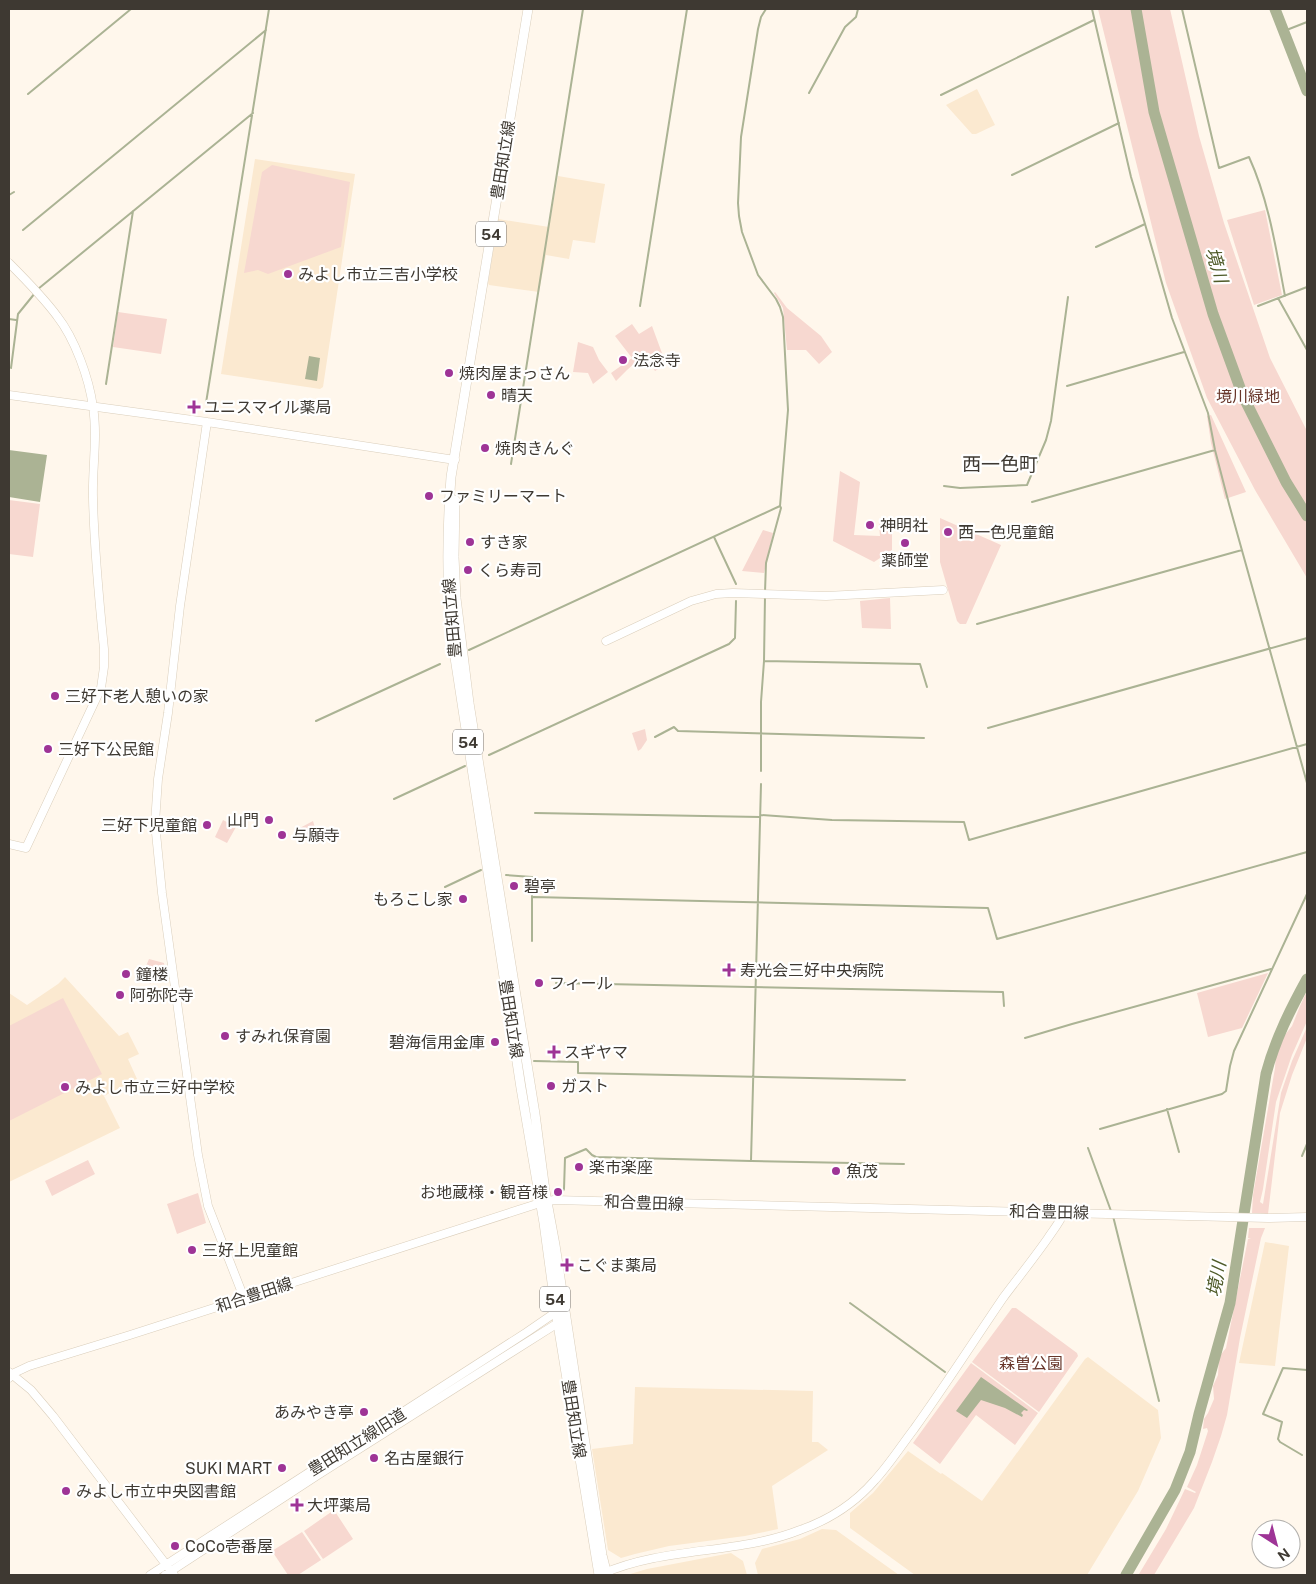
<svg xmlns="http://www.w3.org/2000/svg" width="1316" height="1584" font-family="'Public Sans','Noto Sans JP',sans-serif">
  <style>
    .built { fill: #fbe9d0 }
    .green { fill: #f7d8d0 }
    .water { fill: #abb394 }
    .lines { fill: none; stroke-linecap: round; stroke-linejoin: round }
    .stream { stroke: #abb394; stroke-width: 2 }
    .river { stroke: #abb394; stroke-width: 11 }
    .secondary-casing { stroke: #dacebb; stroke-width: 9 }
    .primary-casing { stroke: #dacebb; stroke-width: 10 }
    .secondary { stroke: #fff; stroke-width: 8 }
    .primary { stroke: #fff; stroke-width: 9 }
    .poi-dot { fill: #9e3496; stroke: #fff; stroke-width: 2 }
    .labels { text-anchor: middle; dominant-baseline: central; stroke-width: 4.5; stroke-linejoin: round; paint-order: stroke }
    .shield { fill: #fff; stroke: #787470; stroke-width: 1 }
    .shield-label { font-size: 15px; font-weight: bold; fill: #3e3932 }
    .street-label { font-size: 16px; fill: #3e3932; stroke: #fff }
    .poi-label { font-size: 16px; fill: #3e3932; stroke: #fff; text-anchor: start }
    .park-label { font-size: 16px; fill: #68362a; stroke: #fff }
    .water-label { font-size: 18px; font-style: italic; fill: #4f5b29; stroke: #fff }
    .quarter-label { font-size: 19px; fill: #3e3932; stroke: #fff }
  </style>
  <rect width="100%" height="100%" fill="#fff7ec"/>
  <!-- built -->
  <path class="built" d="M977,89L995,125L976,134H972L946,105Z
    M255,159L355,174L323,387L320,389L221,374Z
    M558,176L605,184L595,243L573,240L569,259L546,255L539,292L489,285L488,283L498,219L549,227Z
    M65,977L119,1036L128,1032L139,1054L128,1059L137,1079L104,1096L120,1128L9,1182V993L27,1005L58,984Z
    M1265,1242L1289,1246L1275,1366L1239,1363Z
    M1088,1357L1158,1410L1161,1438L1138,1491L1087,1575H915L850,1528V1513L873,1493L908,1451L941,1474L942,1473L982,1501L1085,1359Z
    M635,1387L813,1391L812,1442H818L828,1450L772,1486L778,1529L745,1536L669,1546L635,1554L621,1558L608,1550L592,1449L633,1444Z
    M822,1529L836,1530L899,1575H758L755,1563L762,1549L800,1539Z
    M731,1553L743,1561L747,1575H627L647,1569Z"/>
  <!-- green -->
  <path class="green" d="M1098,9H1170L1199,136L1224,223L1270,358L1307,431V578L1255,490L1207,398L1166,283Z
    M272,165L350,182L341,247L268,274L258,270L244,273L262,172Z
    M1265,210L1282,295L1254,305L1227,220Z
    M775,292L787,308L821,336L832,352L819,364L806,350H787L783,308L774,293Z
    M118,312L167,319L161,354L113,347Z
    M632,324L639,334L652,326L666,364L655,371L644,355L627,370L616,381L611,373L632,358L615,336Z
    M578,342L593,347L599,360L608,372L593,384L588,373L573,372Z
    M1211,415L1246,492L1225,499L1211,443L1207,416Z
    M840,471L860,482L854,535L880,536L879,524L892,522V550L874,562L833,541Z
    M9,500L40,504L33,557L9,554Z
    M940,518L1001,545L966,624H960L957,621L940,562Z
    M763,530L773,533L764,573L742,571Z
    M890,598L891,629L862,628L860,601Z
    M645,729L647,740L641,749L638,751L632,733Z
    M223,820L236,827L227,843L215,837Z
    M313,821L316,831L302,844L294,835L298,829Z
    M149,959L164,963L165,972L150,984L143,973Z
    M1268,973L1242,1028L1208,1037L1197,993Z
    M1307,991V1021L1292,1055L1276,1102L1263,1189L1260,1202L1263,1204L1281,1093L1292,1061L1307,1027V1038L1292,1075L1280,1113L1268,1214L1252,1213L1253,1195L1275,1068L1276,1052L1284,1036L1292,1026L1300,1006Z
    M63,998L102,1074L9,1121V1026Z
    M88,1160L95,1174L52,1196L45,1181Z
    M198,1193L206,1223L177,1234L167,1204Z
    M1249,1228H1265L1261,1238L1240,1338L1227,1415L1221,1436L1212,1462L1194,1508L1154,1575H1141L1139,1574L1166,1529L1185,1489L1195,1493L1196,1492L1187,1487L1197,1465L1208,1431L1207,1428L1203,1429L1204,1419L1208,1413L1214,1399L1213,1386L1218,1375L1219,1357L1226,1348L1248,1239H1251L1248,1238Z
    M1012,1308H1016L1077,1353L1078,1356L1039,1412L972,1362Z
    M971,1363L1038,1413L1015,1445L976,1415L940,1464L913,1443Z
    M334,1510L353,1539L323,1559L304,1531Z
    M302,1532L321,1560L298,1575H288L272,1551Z"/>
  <!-- water -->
  <path class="water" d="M309,356L320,358L317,381L305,379Z
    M9,450L47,455L40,502L9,497Z
    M981,1377L1028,1410L1027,1411L1024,1410L1021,1413L1023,1415L1022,1417L1005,1408L981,1400L967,1418L956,1411Z"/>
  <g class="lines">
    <!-- stream -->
    <path class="stream" d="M1092,9L1131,177L1145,224L1172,318L1208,413L1215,450L1229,504L1307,783
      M1182,9L1219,168L1249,157C1269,201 1276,249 1285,296
      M1284,31L1307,22
      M809,93L845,27L856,17L858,9
      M28,94L131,9
      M941,95L1094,20
      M1012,175L1119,123
      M9,195L14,192
      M23,230L266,30
      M1096,247L1145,224
      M38,289L253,113
      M1278,298L1307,350
      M640,306L687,9
      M1258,306L1307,287
      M9,319L16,320
      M11,368L18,314L35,293
      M106,384L133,211
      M1067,386L1184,352
      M206,403L269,9
      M511,464L583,9
      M944,486L960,488L1027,485L1046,440L1051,421L1068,297
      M1032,502L1215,450
      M714,537L736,584
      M765,592L766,563L781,508L780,506
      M977,624L1242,550
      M469,650L780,506L788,410L783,317L780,307L776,299L758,275L742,232L739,216L738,203L741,137L758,29L761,17L766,9
      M764,661L920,664L927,687
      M316,721L440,664
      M988,728L1307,638
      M655,737L674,727L678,731L924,738
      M489,755L729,644L735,638L736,601
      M761,771V702L764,661L765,596
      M394,799L465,766
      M535,813L760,817
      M761,815L832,820L964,822L969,840L1307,744
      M506,875L532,877V941
      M445,887L481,870
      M533,897L988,908L997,939L1307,852
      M556,983L1003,992L1004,1006
      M1025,1038L1072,1024L1271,969
      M534,1061L578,1062V1073L905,1080
      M1167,1109L1179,1152
      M1100,1129L1222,1094L1226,1091L1230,1066L1234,1051L1307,894
      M1088,1148L1111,1211
      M1302,1156L1307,1144
      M752,1161L904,1164
      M561,1195L564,1189L565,1158L586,1149L592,1155L596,1157L751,1161L761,784
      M1113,1216L1159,1401
      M850,1303L945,1372
      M1302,1455L1280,1442L1278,1439L1282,1422L1263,1414L1283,1368L1307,1370"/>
    <!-- river -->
    <path class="river" d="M1136,9L1154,112L1213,314L1243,396L1286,482L1307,516
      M1275,9L1307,91
      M1126,1575L1175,1490L1190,1452L1199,1414L1230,1303L1266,1074C1275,1040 1290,1010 1307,979"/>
    <defs>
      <path id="secondary" d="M9,263C26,280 43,297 57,316C75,339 89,378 93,407C98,437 92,468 93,498C94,548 99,599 104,649V667L101,688L26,848L9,844
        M9,395L207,422L455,460
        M207,422L180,606L168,713L158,779L155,823L162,893L198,1155L208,1206L244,1298
        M606,641L691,601L716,594L733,593L826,596L943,590
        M9,1372L31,1390L53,1416L174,1575
        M9,1378L12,1374L29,1366L130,1335L540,1203L554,1200L1268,1218L1307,1217
        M602,1574C665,1546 737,1555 800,1530C829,1520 855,1503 875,1480C889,1465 901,1446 914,1429C945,1386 973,1342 1003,1298C1018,1278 1034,1258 1048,1238C1054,1229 1060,1222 1064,1212
        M150,1575L527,1332L559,1310
        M165,1575L318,1475L561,1321"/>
      <path id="primary" d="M528,9L451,477C447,531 446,584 452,638L521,1088L544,1223L556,1312L599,1575
        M455,500L454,557L456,598L469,703L535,1114L545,1191L555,1245L602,1555L607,1575"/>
    </defs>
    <!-- secondary casing -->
    <use href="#secondary" class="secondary-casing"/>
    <!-- primary casing -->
    <use href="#primary" class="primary-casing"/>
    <!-- secondary -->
    <use href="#secondary" class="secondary"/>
    <!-- primary -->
    <use href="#primary" class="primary"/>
  </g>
  <!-- markers -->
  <g class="poi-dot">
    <circle cx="288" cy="274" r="5"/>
    <circle cx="623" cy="360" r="5"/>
    <circle cx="449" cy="373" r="5"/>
    <circle cx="491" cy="395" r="5"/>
    <path d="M191.5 399.5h5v5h5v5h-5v5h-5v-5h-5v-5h5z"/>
    <circle cx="485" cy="448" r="5"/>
    <circle cx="429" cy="496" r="5"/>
    <circle cx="870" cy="525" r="5"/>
    <circle cx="948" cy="532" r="5"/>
    <circle cx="470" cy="542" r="5"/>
    <circle cx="905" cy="543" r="5"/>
    <circle cx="468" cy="570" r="5"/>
    <circle cx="55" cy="696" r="5"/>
    <circle cx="48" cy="749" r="5"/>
    <circle cx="269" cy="820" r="5"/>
    <circle cx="207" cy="825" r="5"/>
    <circle cx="282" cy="835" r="5"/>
    <circle cx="514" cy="886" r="5"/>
    <circle cx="463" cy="899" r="5"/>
    <path d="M726.5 962.5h5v5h5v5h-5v5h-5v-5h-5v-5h5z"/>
    <circle cx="126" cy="974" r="5"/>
    <circle cx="539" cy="983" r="5"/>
    <circle cx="120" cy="995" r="5"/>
    <circle cx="225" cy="1036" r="5"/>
    <circle cx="495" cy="1042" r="5"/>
    <path d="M551.5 1044.5h5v5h5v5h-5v5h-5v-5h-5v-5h5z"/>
    <circle cx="551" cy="1086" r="5"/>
    <circle cx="65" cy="1087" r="5"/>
    <circle cx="579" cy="1167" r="5"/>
    <circle cx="836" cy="1171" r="5"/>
    <circle cx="558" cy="1192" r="5"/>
    <circle cx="192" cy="1250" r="5"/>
    <path d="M564.5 1257.5h5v5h5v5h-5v5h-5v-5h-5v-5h5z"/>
    <circle cx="364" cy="1412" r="5"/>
    <circle cx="374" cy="1458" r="5"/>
    <circle cx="282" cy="1468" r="5"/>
    <circle cx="66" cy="1491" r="5"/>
    <path d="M294.5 1497.5h5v5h5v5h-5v5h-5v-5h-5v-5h5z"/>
    <circle cx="175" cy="1546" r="5"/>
  </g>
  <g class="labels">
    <!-- shield labels -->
    <g class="shield">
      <rect x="476" y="221.5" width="30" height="25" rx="4"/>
      <rect x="453" y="729.5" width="30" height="25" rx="4"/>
      <rect x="540" y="1286.5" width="30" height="25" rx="4"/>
    </g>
    <g class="shield-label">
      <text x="491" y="234">54</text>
      <text x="468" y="742">54</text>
      <text x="555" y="1299">54</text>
    </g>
    <!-- street labels -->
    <g class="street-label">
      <text transform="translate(503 160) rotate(-81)">豊田知立線</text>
      <text transform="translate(452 618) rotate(-95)">豊田知立線</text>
      <text transform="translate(511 1019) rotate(81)">豊田知立線</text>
      <text transform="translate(644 1203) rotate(2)">和合豊田線</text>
      <text transform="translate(1049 1212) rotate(1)">和合豊田線</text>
      <text transform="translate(254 1295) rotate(-18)">和合豊田線</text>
      <text transform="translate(574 1419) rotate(81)">豊田知立線</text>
      <text transform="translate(357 1442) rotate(-32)">豊田知立線旧道</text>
    </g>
    <!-- poi labels -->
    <g class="poi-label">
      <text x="298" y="274">みよし市立三吉小学校</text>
      <text x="633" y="360">法念寺</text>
      <text x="459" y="373">焼肉屋まっさん</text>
      <text x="501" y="395">晴天</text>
      <text x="204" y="407">ユニスマイル薬局</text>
      <text x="495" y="448">焼肉きんぐ</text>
      <text x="439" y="496">ファミリーマート</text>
      <text x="880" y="525">神明社</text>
      <text x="958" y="532">西一色児童館</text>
      <text x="480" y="542">すき家</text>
      <text x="905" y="560" text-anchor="middle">薬師堂</text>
      <text x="478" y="570">くら寿司</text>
      <text x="65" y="696">三好下老人憩いの家</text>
      <text x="58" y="749">三好下公民館</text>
      <text x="259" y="820" text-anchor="end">山門</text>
      <text x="197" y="825" text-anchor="end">三好下児童館</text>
      <text x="292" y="835">与願寺</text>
      <text x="524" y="886">碧亭</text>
      <text x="453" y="899" text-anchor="end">もろこし家</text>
      <text x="740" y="970">寿光会三好中央病院</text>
      <text x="136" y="974">鐘楼</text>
      <text x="549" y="983">フィール</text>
      <text x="130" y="995">阿弥陀寺</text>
      <text x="235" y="1036">すみれ保育園</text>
      <text x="485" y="1042" text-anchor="end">碧海信用金庫</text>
      <text x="564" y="1052">スギヤマ</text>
      <text x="561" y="1086">ガスト</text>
      <text x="75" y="1087">みよし市立三好中学校</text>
      <text x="589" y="1167">楽市楽座</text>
      <text x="846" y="1171">魚茂</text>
      <text x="548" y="1192" text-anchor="end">お地蔵様・観音様</text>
      <text x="202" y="1250">三好上児童館</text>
      <text x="577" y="1265">こぐま薬局</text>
      <text x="354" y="1412" text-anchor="end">あみやき亭</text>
      <text x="384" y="1458">名古屋銀行</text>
      <text x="272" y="1468" text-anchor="end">SUKI MART</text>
      <text x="76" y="1491">みよし市立中央図書館</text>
      <text x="307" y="1505">大坪薬局</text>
      <text x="185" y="1546">CoCo壱番屋</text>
    </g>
    <!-- park labels -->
    <g class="park-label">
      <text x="1248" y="396">境川緑地</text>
      <text x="1031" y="1363">森曽公園</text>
    </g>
    <!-- water labels -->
    <g class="water-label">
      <text transform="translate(1217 265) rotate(74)">境川</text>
      <text transform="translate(1216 1279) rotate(-80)">境川</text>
    </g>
    <!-- quarter labels -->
    <g class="quarter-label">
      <text x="1000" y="464">西一色町</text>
    </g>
  </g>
  <!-- border -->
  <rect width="1316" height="1584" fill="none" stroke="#3e3932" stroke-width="20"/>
  <!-- north arrow -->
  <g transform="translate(1276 1544) rotate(144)"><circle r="24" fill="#ffffff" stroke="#b2b0ad"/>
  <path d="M0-4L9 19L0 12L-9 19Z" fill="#9e3496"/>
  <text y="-8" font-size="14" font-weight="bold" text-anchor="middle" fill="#3e3932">N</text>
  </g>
</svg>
